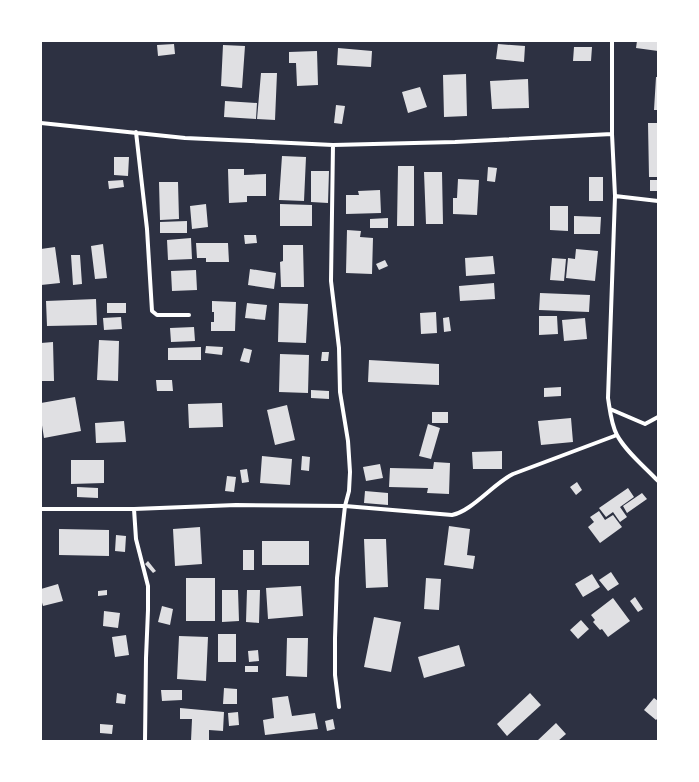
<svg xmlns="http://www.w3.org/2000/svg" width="699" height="782" font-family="Commissioner,sans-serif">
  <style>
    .building { fill: #e0e0e3 }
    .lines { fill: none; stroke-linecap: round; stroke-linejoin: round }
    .minor { stroke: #fff; stroke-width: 4 }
  </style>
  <rect width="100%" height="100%" fill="#2d3142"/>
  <!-- building -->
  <path class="building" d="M637,41H658V51L636,48Z
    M174,44L175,54L158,56L157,45Z
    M498,44L525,46L524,62L496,59Z
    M223,45L245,46L242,88L221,86Z
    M574,47H592L591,61H573Z
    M338,48L372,51L371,67L337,65Z
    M317,51L318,85L297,86L296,63H289V52Z
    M261,73H277L275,120L257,119Z
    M466,74L467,116L444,117L443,75Z
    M656,77H658V110H654Z
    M528,79L529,108L492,109L490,81Z
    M420,87L427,107L408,113L402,92Z
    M225,101L257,103L256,119L224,117Z
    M336,105L345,106L342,124L334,123Z
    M648,123H658V177H649Z
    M282,156L306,157L304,201L279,200Z
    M114,157H129L128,176L114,175Z
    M398,166H414V226H397Z
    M488,167L497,168L495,182L487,181Z
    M228,169H244V175L266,174V196H247V202L229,203Z
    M311,171H329L328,203L311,202Z
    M424,172H442L443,224H426Z
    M589,177H603V201H589Z
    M458,179L479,180L477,215L453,214V198H457Z
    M123,180L124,187L109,189L108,181Z
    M650,180H658V191H650Z
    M159,182H178L179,219L160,220Z
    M380,190L381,213L346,214V195H359L358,191Z
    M206,204L208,227L192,229L190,206Z
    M280,204L312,205V226H280Z
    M550,206H568V231L550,230Z
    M574,216L601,217L600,234H574Z
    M388,218V228H370V219Z
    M187,221V233H160V222Z
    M347,230L361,231L360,237L373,238L372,274L346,273Z
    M244,235H256L257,243L245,244Z
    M191,238L192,259L168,260L167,240Z
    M196,243H228L229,262H206V258H197Z
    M103,244L107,278L95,279L91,246Z
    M283,245H303L304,287H281L280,262L283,261Z
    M55,247L60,283L41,285V249Z
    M576,249L598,251L595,281L566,278L568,258L575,259Z
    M71,255H80L82,284L73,285Z
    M493,256L495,274L466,276L465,258Z
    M552,258L566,259L564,281L550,280Z
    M385,260L388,266L379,270L376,264Z
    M250,269L276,273L274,289L248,285Z
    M196,270L197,290L172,291L171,271Z
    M494,283L495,299L460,301L459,286Z
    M540,293L590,295L589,312L539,310Z
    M96,299L97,325L47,326L46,301Z
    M212,301L236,302L235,331H211V322H214V312H212Z
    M107,303H126V313H107Z
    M247,303L267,305L265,320L245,318Z
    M279,303L308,304L306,343L278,342Z
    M436,312L437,333L421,334L420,313Z
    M539,316H557L558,334L539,335Z
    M121,317L122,329L104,330L103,318Z
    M449,317L451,331L444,332L443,318Z
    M585,318L587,339L564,341L562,320Z
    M194,327L195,341L171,342L170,328Z
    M99,340L119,341L118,381L97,380Z
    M53,342L54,381H41V343Z
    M206,346L223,347L222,355L205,353Z
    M201,347V360H168V348Z
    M244,348L252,350L249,363L240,361Z
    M322,352H329L328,361H321Z
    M280,354L309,355L308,393L279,392Z
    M369,360L439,364V385L368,382Z
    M156,380H172L173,391H157Z
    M561,387V396L544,397V388Z
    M311,390L329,391V399L311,398Z
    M75,397L81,431L44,438L41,419V403Z
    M222,403L223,427L189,428L188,404Z
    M287,405L295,440L275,445L267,410Z
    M432,412H448V423H432Z
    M571,418L573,442L541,445L538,421Z
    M124,421L126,442L96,443L95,423Z
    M428,424L440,428L431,459L419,456Z
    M502,451V469H473L472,452Z
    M262,456L292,459L290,485L260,483Z
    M302,456L310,457L309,471L301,470Z
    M71,460H104V483L71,484Z
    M434,462L450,463L449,494L427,493L428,488L389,487L390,468L433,469Z
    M380,464L383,478L366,481L363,467Z
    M247,469L249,482L242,483L240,470Z
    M227,476L236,477L234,492L225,491Z
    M577,482L582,490L576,495L570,487Z
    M77,487L98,488V498L77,497Z
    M628,488L634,497L620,507L627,517L620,522L613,512L606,517L599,508Z
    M365,491L388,493V505L364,503Z
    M642,493L647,499L627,513L623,506Z
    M599,511L605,520L613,515L622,527L600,543L588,527L594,522L590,517Z
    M449,526L470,529L467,555L475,556L473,569L444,565Z
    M200,527L202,564L175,566L173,529Z
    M59,529L109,530V556L59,555Z
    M116,535L126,536L125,552L115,551Z
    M364,539H386L388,587L366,588Z
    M262,541H309V565H262Z
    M243,550H254V570H243Z
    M148,561L156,571L153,573L145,564Z
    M611,572L619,584L608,591L599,580Z
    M592,574L600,587L583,597L575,584Z
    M186,578H215V621H186Z
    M426,578L441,579L439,610L424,609Z
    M58,584L63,601L43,606L41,599V589Z
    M301,586L303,616L268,619L266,588Z
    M107,590V595L98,596V591Z
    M222,590H238L239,621L222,622Z
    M247,590H260L259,623L246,622Z
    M635,597L643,609L638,612L630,601Z
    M613,598L630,621L608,637L602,629L600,630L593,622L595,620L591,615Z
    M162,606L173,609L170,625L158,622Z
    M104,611L120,613L118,628L103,626Z
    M374,617L401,622L391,672L364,667Z
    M581,620L589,629L578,639L570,630Z
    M218,634H236V662H218Z
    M126,635L129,655L115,657L112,637Z
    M179,636L208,637L206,681L177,679Z
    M287,638H308L307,677L286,676Z
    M459,645L465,666L424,678L418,657Z
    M258,650L259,661L249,662L248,651Z
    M245,666H258V672H245Z
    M224,688L237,689V704H223Z
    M161,690H182V700L162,701Z
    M117,693L126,695L125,704L116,703Z
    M530,693L541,705L507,736L497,724Z
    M288,696L292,716L315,713L318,729L265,735L263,720L274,718L272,698Z
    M654,698L658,701V718L656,720L644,710Z
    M180,708L224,712L223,731L209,730V741H191L192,719H180Z
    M238,712L239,725L229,726L228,713Z
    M333,719L335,729L327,731L325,721Z
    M556,723L566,734L558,741H537Z
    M100,724L113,725L112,734L100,733Z"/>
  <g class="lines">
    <!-- minor -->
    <path class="minor" d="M612,41V134L615,196L608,398C610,410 611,424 617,435C626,452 645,467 658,481
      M41,123L185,138L333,145L455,142L612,134
      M136,132L147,229L152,311L157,315H189
      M333,145L331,281L339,348L340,392L348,441L350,472L349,491L345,506L452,515C472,511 493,484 513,474L617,435
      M615,196L658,201
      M610,409L645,424L658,417
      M41,509H134L236,505L345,506L337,578L335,638V675L339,707
      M134,509L136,539L148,586V610L146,658L145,741"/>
  </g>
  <!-- border -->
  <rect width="699" height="782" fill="none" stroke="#ffffff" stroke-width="84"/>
</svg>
